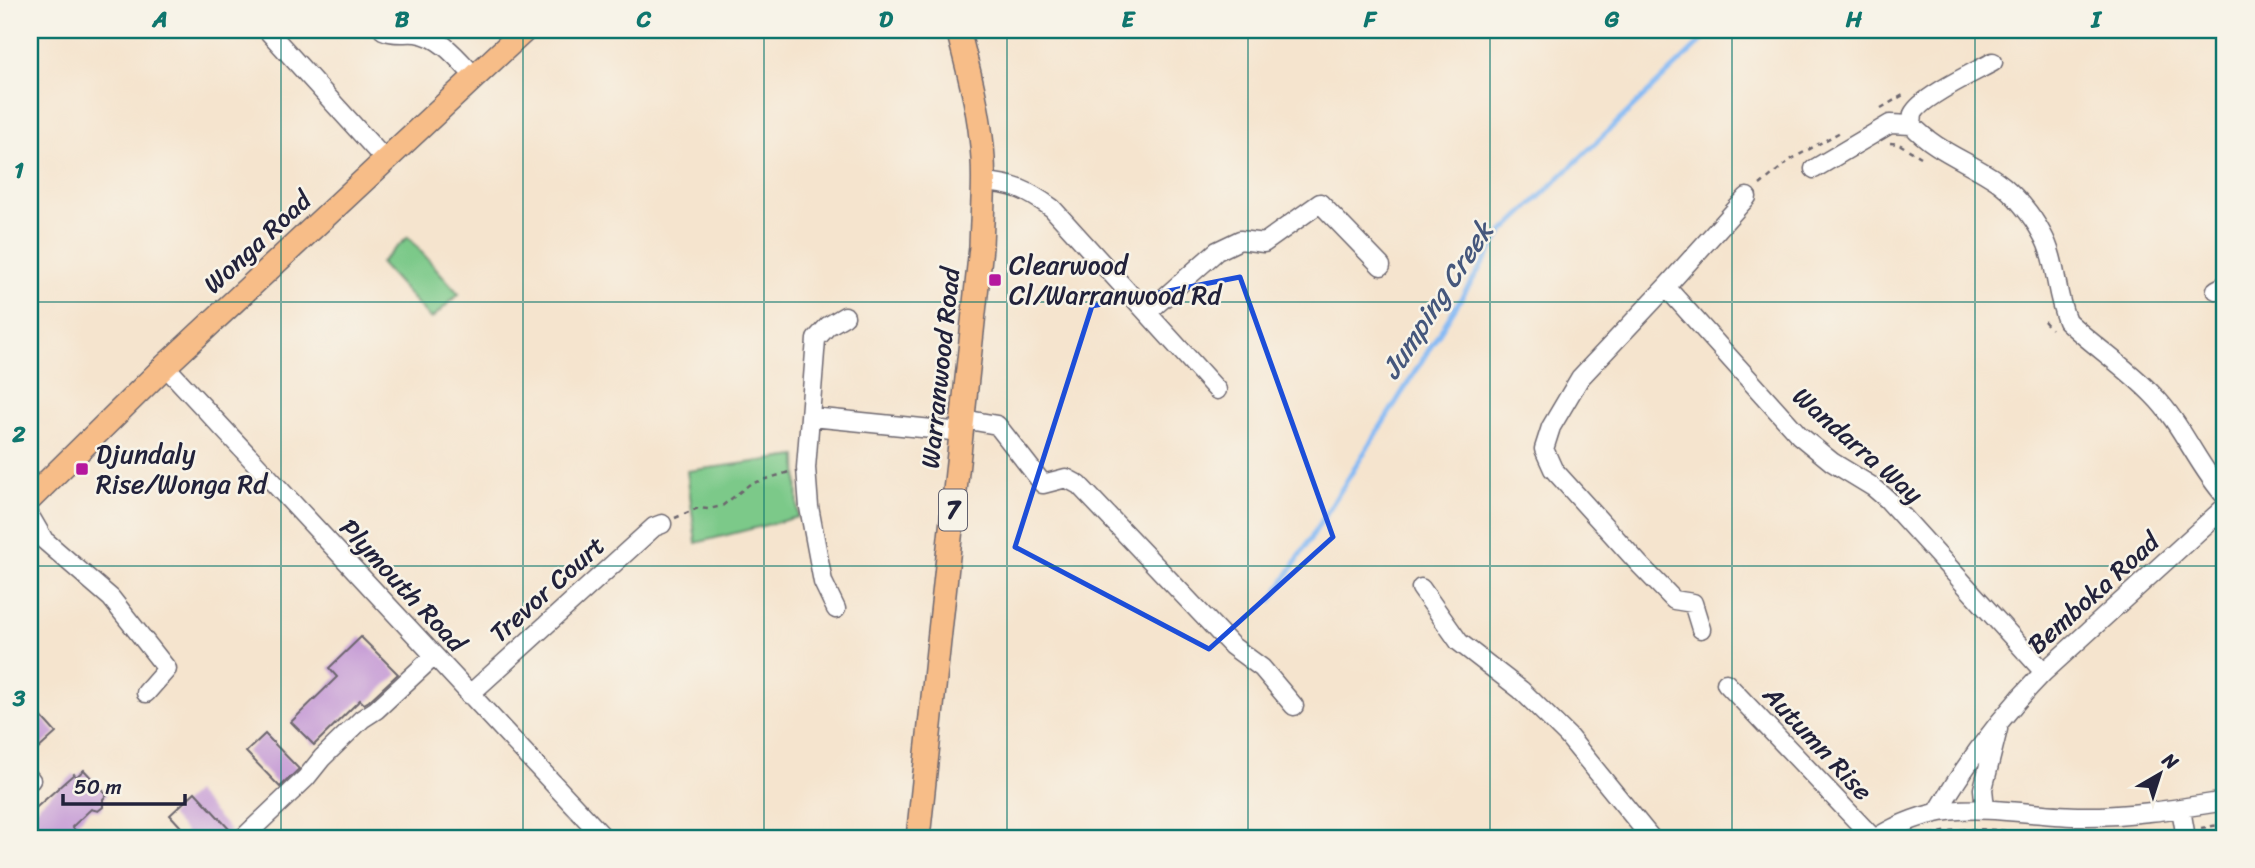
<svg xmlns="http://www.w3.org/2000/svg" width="2255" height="868" font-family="Sriracha,sans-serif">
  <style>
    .green { fill: #7cc989; stroke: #4f7662; stroke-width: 2 }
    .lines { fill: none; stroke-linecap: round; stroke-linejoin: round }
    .stream { stroke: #85baf4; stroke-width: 5 }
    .building { fill: #c69cd6 }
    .minor-casing { stroke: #6c666e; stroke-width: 21 }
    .major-casing { stroke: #6c666e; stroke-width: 26 }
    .path { stroke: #6c666e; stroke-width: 2.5; stroke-dasharray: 5 5; stroke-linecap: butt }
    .minor { stroke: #fff; stroke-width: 18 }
    .major { stroke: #f7bd88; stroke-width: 23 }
    .marked { fill: none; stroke: #1d4ed8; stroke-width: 5; stroke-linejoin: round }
    .grid { fill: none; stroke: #0f766e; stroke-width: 2; stroke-opacity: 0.55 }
    .poi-dot { fill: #b5179e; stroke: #f7f3e8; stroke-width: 2.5 }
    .labels { text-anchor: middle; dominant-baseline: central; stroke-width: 5; stroke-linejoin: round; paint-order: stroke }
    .shield { fill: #f7f3e8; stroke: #62616f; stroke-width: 2 }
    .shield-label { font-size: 24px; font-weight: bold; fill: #22223b }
    .street-label { font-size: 26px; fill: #22223b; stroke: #f7f3e8 }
    .poi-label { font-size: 26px; fill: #22223b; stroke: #f7f3e8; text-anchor: start }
    .water-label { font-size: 28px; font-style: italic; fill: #45577c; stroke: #f7f3e8 }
    .neatline { fill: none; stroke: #0f766e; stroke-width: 2.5 }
    .grid-label { font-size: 23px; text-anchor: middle; font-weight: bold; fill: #0f766e }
  </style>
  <rect width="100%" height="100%" fill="#f7f3e8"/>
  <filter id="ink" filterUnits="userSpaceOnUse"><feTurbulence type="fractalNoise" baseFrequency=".0143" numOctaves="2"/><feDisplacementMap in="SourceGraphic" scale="14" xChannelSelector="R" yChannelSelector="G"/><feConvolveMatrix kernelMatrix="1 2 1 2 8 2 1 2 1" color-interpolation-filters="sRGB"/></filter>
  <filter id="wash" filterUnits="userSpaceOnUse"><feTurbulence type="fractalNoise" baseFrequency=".00686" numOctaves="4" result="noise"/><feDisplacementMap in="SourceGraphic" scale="28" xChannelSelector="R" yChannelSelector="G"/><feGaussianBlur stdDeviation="1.57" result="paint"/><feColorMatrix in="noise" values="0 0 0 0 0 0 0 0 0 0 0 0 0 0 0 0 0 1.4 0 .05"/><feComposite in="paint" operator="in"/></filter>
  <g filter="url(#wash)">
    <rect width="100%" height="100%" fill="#f5e4ce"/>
    <!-- green -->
    <path class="green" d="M408,237L459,294L431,319L380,263Z
      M797,456L798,517L696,543L687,471Z"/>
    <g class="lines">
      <!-- stream -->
      <path class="stream" d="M1272,600L1502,233L1713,30"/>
    </g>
    <g id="blocks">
      <!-- building -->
      <path class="building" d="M361,637L398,674L369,701L364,704L360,700L314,745L291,722L337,677L329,668Z
        M30,704L56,733L36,751L30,744Z
        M265,734L299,769L280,787L246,752Z
        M84,770L107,795L103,799V807L98,811L91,809L72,827L82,838H35L30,833V813L74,774L76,777Z
        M195,792L230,830L221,838H191L170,815Z"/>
    </g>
  </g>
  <g filter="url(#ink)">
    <use href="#blocks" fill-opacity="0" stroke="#6c666e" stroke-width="2"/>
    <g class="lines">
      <defs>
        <path id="minor" d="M267,30L386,161
          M383,30C394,35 404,32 416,33C441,36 459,60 475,77
          M1993,62C1975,72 1921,97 1913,114C1913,115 1912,123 1912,125C1934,150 1970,162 1997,181C2014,193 2032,215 2042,234C2057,260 2055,293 2067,321C2095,347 2127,368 2153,395C2183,425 2197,465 2225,496
          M1814,169L1890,124L1912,125
          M983,182C1014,184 1027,190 1052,208L1217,390
          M1666,287L1747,197
          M2216,290L2225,285
          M1148,312L1217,251L1240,240L1264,243L1320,203L1381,266
          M165,366L604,838
          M812,417L962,432
          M963,419L997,425L1043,484L1066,478L1079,485L1232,646L1262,668L1294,706
          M30,516L44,540L111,598L167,669L146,693
          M1421,588L1459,642L1521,690L1568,736L1651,838
          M836,609L823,582L809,507L806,468L816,339L828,326L845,316
          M1701,629L1693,603L1674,600L1640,565L1553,469L1544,449L1551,427L1580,378L1666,287L1799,435L1832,462L1873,487L1887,499L2044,672
          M1726,683L1873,838
          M469,695L654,527L662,524
          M30,779L31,780
          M1985,808L1983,789L1998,729
          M2181,809L2186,838
          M1938,811C1968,760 2003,714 2044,672L2225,507
          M243,838L306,778L322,758L362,719L376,710L433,657
          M1876,838C1946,793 2000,814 2077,816C2127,817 2176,809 2225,801"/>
        <path id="major" d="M30,499L165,366L525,30
          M918,838L981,247C982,211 986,174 981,137C977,101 967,65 958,30"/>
      </defs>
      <!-- minor casing -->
      <use href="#minor" class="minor-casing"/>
      <!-- major casing -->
      <use href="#major" class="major-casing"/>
      <!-- path -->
      <path class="path" d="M1881,108L1905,94
        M1890,143L1899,144L1921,157
        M1760,185L1790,160L1842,131
        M2044,321L2051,329
        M675,518L698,508L709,509L722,506L750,484L789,472
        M2201,828L2225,824
        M1921,838C1972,820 2023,835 2075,838C2106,839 2136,835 2167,832"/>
      <!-- minor -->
      <use href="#minor" class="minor"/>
      <!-- major -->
      <use href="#major" class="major"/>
    </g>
  </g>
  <!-- marked area -->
  <path class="marked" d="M1240,277L1333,537L1209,649L1015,547L1092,306Z"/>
  <!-- grid -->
  <path class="grid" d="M281,30V838M523,30V838M764,30V838M1007,30V838M1248,30V838M1490,30V838M1732,30V838M1975,30V838M30,302H2225M30,566H2225"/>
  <!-- markers -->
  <g class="poi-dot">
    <rect x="988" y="273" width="14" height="14" rx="3.5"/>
    <rect x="75" y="462" width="14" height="14" rx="3.5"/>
  </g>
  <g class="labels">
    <!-- shield labels -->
    <rect class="shield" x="939" y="489.5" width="28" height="41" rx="5"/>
    <g class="shield-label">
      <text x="953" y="510">7</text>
    </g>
    <!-- street labels -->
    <g class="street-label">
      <text transform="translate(257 242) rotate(-43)">Wonga Road</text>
      <text transform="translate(940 368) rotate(-84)">Warranwood Road</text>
      <text transform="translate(1858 445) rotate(41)">Wandarra Way</text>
      <text transform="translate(403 585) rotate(47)">Plymouth Road</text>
      <text transform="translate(547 589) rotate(-42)">Trevor Court</text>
      <text transform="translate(2093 593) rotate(-42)">Bemboka Road</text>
      <text transform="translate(1818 743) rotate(47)">Autumn Rise</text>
    </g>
    <!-- poi labels -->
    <g class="poi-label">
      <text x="1009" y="265">Clearwood<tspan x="1009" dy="30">Cl/Warranwood Rd</tspan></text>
      <text x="96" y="454">Djundaly<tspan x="96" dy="30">Rise/Wonga Rd</tspan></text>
    </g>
    <!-- water labels -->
    <g class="water-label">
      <text transform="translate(1437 300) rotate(-57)">Jumping Creek</text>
    </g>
  </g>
  <!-- margin -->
  <rect width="2255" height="868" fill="none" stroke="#f7f3e8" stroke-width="77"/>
  <!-- north arrow -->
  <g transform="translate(2160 774) rotate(39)" stroke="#f7f3e8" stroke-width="5" paint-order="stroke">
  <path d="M0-5L12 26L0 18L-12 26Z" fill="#22223b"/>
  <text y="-10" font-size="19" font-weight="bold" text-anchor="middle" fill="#22223b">N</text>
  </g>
  <!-- scale -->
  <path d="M63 794v10h122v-10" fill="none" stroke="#22223b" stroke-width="3.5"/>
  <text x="74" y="794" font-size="21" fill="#22223b" stroke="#f7f3e8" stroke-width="5" paint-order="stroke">50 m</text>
  <rect x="38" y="38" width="2178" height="792" class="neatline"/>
  <g class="grid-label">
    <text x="160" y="27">A</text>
    <text x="402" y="27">B</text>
    <text x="644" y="27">C</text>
    <text x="886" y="27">D</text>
    <text x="1128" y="27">E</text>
    <text x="1370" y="27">F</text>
    <text x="1612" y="27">G</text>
    <text x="1854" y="27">H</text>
    <text x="2096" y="27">I</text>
    <text x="19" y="178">1</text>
    <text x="19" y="442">2</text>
    <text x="19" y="706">3</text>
  </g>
</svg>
